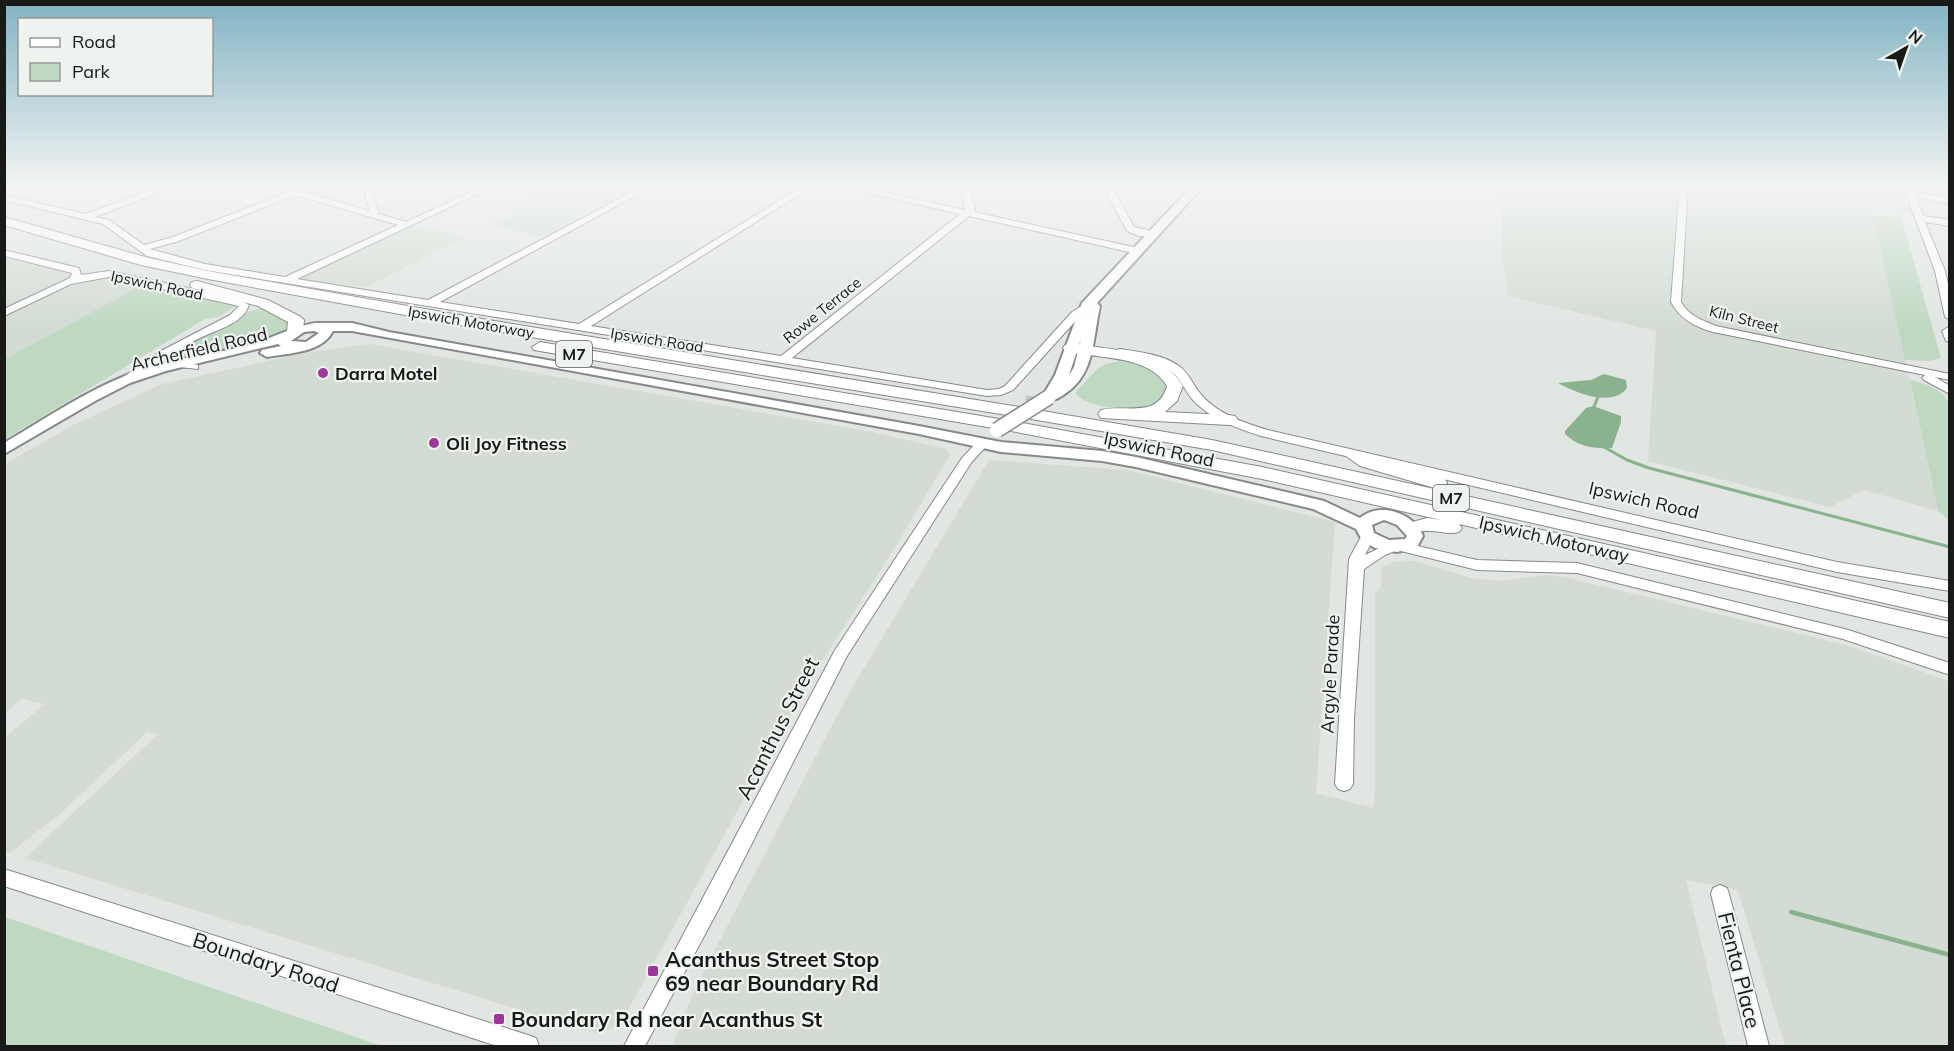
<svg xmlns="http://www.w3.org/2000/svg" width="1954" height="1051" font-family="Mulish,sans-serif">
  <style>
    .built { fill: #d2dcd3 }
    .green { fill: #bed8c1 }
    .water { fill: #8ab28f }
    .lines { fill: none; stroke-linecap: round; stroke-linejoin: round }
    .stream-far1 { stroke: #8ab28f; stroke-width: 3 }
    .stream { stroke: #8ab28f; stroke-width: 4.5 }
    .highway-tunnel { stroke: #c3c7c4; stroke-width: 17; stroke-dasharray: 17 8; stroke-linecap: butt }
    .minor-casing { stroke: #868a87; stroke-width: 2 }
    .major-casing { stroke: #868a87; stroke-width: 4 }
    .highway-casing { stroke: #868a87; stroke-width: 2 }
    .minor { fill: #fff; fill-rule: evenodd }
    .major { fill: #fff; fill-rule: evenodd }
    .highway { fill: #fff; fill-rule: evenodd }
    .major-bridge-casing { stroke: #868a87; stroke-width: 17; stroke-linecap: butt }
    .major-bridge { stroke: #fff; stroke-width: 14 }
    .poi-dot { fill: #9d379b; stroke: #eef3ef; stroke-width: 2 }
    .labels { text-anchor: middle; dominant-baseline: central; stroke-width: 4.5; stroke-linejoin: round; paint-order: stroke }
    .far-street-label { font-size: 15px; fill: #181a18; stroke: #eef3ef }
    .shield { fill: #eef3ef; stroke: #585b58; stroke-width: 1.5 }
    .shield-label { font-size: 16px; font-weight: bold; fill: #181a18 }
    .street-label { font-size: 18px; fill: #181a18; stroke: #eef3ef }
    .poi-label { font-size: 18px; font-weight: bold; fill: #181a18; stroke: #eef3ef; text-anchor: start }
    .near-street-label { font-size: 21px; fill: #181a18; stroke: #eef3ef }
    .near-poi-label { font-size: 21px; font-weight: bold; fill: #181a18; stroke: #eef3ef; text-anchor: start }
  </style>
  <rect width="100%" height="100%" fill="#e1e6e2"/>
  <!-- built -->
  <path class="built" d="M526,184H641L541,237L493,224L518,212L505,207L543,189Z
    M1498,184H1901L1909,211L1903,210L1904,213L1872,208L1938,511L1864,490L1830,507L1648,461L1656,331L1508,296L1501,244L1502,213Z
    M411,226L466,237L366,287L297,280Z
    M5,259L138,287L5,359Z
    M370,344L872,432L946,449L950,455L893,551L807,684L621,1023L599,1034L25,858L158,734L147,732L61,813L10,853L5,851V737L45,704L22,699L5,713V464L75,424L162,384L310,352Z
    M989,460L1127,470L1335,522L1316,793L1373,808L1375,796V594L1381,586V568L1394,562L1414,561L1471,578L1502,581L1547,575L1564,577L1846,645L1949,681V1046H1785L1738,890L1686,880L1726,1046H675L674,1041L695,988L830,729L852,688Z"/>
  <!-- green -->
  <path class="green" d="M1873,215L1901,217L1941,358L1929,361L1905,360Z
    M138,287L232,304L235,307L218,317L205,319L5,439V359Z
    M261,308L283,318L289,325C274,349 207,355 180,360L177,355C184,341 245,311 261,308Z
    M1121,361C1137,364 1165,368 1166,388C1166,393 1165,397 1161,400C1143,414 1090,410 1076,394L1077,390C1096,374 1094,364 1121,361Z
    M1910,380C1924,383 1943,389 1949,404V520L1938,511Z
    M4,917H5L382,1046H5Z"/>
  <!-- water -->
  <path class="water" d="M1604,374L1626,380L1627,388C1612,408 1576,393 1558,383L1591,380Z
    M1593,406L1621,416V422L1612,448C1595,449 1578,447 1565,434V431L1586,408Z"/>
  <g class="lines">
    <!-- stream-far1 -->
    <path class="stream-far1" d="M1593,409L1598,397
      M1604,447L1627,460L1649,468L1950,547"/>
    <!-- stream -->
    <path class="stream" d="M1791,912L1950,955"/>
    <!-- highway-tunnel -->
    <path class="highway-tunnel" d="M1025,404L1050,407"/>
    <defs>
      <path id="minor" d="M4,184H10L4,187Z
        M168,184H180L95,217L109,220L144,245L173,237L286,193L262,184H275L370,211L365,196L369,184H377L373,196L379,214L406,222L488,184H499L297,279L428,300L647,184H657L440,302L579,324L806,184H816L591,326L781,356L960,214L830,184H845L965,210L961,184H969L975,210L974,212L1138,248L1143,251L1138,254L969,216L792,358L987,390L999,389L1005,386L1072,312L1080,307H1088V311L1080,316L1013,390L1001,395L987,396L205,270L147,256L103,224L4,200V195L85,214ZM295,195L398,225L285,277L205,264L150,249L179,241Z
        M1102,184H1110L1134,227L1156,232V236H1139L1127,231Z
        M1680,184H1688L1681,302C1689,316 1702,320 1716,326L1950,374V380L1935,377L1950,386V394L1924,380L1922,378L1925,375L1713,332C1695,327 1680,319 1671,302Z
        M1909,188L1914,192L1950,198V204L1916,197L1923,216L1950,220V226L1925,222L1945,271L1950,292V320L1945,317L1935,271L1905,191Z
        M4,250L79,268L81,275L109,271L239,299L249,305C241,329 203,331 186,347C182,350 180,355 177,358L178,361L198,365V369L170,366L166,357L126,383L122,382V378L159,352L230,315L239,306L109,277L71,284L4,316V309L70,278L72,273L4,256Z
        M1950,326V342L1946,341L1942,331Z
        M1120,349C1139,352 1162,354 1179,366C1188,372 1192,383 1199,392C1215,413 1244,423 1268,430L1837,562L1950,581V591L1837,572L1261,436C1236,428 1209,418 1192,399C1184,389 1180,377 1169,370C1153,359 1134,359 1116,354V350Z
        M982,440L988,444L971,463L847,656L717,912L645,1046H624L835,650L962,458L978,441Z
        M1368,532L1375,536L1365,555L1388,544L1401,542L1477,560L1577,563L1845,629L1950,663V675L1843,639L1577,573L1477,570L1397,550L1385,555L1364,569L1354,718L1353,784L1350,789L1344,791L1338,789L1335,784L1349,559L1363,533Z
        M4,869L528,1035L536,1038L539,1046H497L4,886Z
        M1720,885L1727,888L1729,894L1769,1046H1748L1711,894L1713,888Z"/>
      <path id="major" d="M1194,184H1205L1097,303L1100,306C1093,337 1095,374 1066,393C1059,398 1053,402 1044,400L1042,397L1055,375L1082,303ZM1081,339L1074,367L1068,377L1069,375Z
        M315,323H352L389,332L919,426L1001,442L1102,451L1136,457L1324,501L1360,518C1380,501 1414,513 1423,536L1417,547L1397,552L1375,548L1362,540L1356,529L1313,509L1136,467L1102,461L1001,452L919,434L352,331H333C322,353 289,353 267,357L260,353L262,350L281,346L278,344L166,371L130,383L95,401L4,454V443C48,417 90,388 138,371C173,358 210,355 245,346C269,340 291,327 315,323ZM314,331L319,333L306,342L291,341L304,332ZM1384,520L1397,525L1407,536L1405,539L1389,540L1374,533L1372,525Z"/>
      <path id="highway" d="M4,217L149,258L208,271L482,319L1013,406L1019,407L1022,411L1019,415L1013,416L482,329L208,279L141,265L4,225Z
        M197,281L268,300L301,317L304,320L303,331L295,336L290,334L287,331L288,322L258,306L192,288L190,285L192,282Z
        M540,342L993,418L999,419L1002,423L999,427L993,428L534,350L532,347Z
        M1071,343C1111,351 1160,348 1183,386L1177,401L1165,412L1229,415L1235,416L1238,420L1235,424L1229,425L1101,418L1098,414L1101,410C1125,404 1158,419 1167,386C1148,354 1097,359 1065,351L1063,348L1065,345Z
        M1037,410L1212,440L1950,603V618L1212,450L1031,419L1028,415L1031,411Z
        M1017,422L1262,467L1950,622V638L1459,524L1462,528L1459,532C1449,535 1440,531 1429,531C1421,530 1414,535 1405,532L1402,528L1405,524L1427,518L1441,520L1262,479L1011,431L1008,427L1011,423Z
        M1355,451L1372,458L1445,479L1447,483L1445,487L1438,489L1360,466L1346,456L1349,452Z"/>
    </defs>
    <!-- minor casing -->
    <use href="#minor" class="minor-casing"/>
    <!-- major casing -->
    <use href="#major" class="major-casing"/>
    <!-- highway casing -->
    <use href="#highway" class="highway-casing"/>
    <!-- minor -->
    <use href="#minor" class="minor"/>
    <!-- major -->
    <use href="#major" class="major"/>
    <!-- highway -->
    <use href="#highway" class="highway"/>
    <defs>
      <path id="major-bridge" d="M997,430L1049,397"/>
    </defs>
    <!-- major-bridge casing -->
    <use href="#major-bridge" class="major-bridge-casing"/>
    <!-- major-bridge -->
    <use href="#major-bridge" class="major-bridge"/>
  </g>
  <!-- sky -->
  <linearGradient id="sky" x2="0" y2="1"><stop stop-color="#82b3c4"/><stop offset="0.56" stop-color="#f2f4f2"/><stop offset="1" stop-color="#f2f4f2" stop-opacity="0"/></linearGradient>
  <rect width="1954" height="331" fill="url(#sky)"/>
  <!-- markers -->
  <g class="poi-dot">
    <circle cx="323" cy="373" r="6"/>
    <circle cx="434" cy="443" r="6"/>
    <rect x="647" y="965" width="12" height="12" rx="3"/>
    <rect x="493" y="1013" width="12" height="12" rx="3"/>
  </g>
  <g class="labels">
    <!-- far-street labels -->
    <g class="far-street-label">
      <text transform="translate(157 285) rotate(12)">Ipswich Road</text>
      <text transform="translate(822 310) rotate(-39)">Rowe Terrace</text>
      <text transform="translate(1744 319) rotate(14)">Kiln Street</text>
      <text transform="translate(471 322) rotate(10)">Ipswich Motorway</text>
      <text transform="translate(657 340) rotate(9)">Ipswich Road</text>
    </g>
    <!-- shield labels -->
    <g class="shield">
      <rect x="556" y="341" width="36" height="26" rx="4.5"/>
      <rect x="1433" y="485" width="36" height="26" rx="4.5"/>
    </g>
    <g class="shield-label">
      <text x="574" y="354">M7</text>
      <text x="1451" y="498">M7</text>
    </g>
    <!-- street labels -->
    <g class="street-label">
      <text transform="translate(199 349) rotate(-13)">Archerfield Road</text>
      <text transform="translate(1159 449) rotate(12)">Ipswich Road</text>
      <text transform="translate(1644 500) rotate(13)">Ipswich Road</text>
      <text transform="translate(1554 539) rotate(13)">Ipswich Motorway</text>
      <text transform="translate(1330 674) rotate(-87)">Argyle Parade</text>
    </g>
    <!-- poi labels -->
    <g class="poi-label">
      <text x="335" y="373">Darra Motel</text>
      <text x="446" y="443">Oli Joy Fitness</text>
    </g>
    <!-- near-street labels -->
    <g class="near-street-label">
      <text transform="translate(777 728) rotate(-63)">Acanthus Street</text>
      <text transform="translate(266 962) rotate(18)">Boundary Road</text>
      <text transform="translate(1740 970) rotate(76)">Fienta Place</text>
    </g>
    <!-- near-poi labels -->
    <g class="near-poi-label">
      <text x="665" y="959">Acanthus Street Stop<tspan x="665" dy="24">69 near Boundary Rd</tspan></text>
      <text x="511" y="1019">Boundary Rd near Acanthus St</text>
    </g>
  </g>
  <!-- border -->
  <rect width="1954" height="1051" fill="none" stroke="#181a18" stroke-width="12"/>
  <!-- legend -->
  <rect x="18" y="18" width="195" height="78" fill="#eef3ef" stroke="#989c99" stroke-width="1.5"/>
  <rect x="30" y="38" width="30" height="9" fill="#ffffff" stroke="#989c99" stroke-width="1.5"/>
  <text x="72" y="48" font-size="18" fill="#181a18">Road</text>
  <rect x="30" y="63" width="30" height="18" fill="#bed8c1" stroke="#989c99" stroke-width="1.5"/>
  <text x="72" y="78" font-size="18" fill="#181a18">Park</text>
  <!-- north arrow -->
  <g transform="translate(1906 48) rotate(40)" stroke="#eef3ef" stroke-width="4.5" paint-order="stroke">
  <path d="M0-4.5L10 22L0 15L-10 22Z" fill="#181a18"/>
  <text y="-9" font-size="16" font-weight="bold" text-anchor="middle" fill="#181a18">N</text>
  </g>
</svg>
